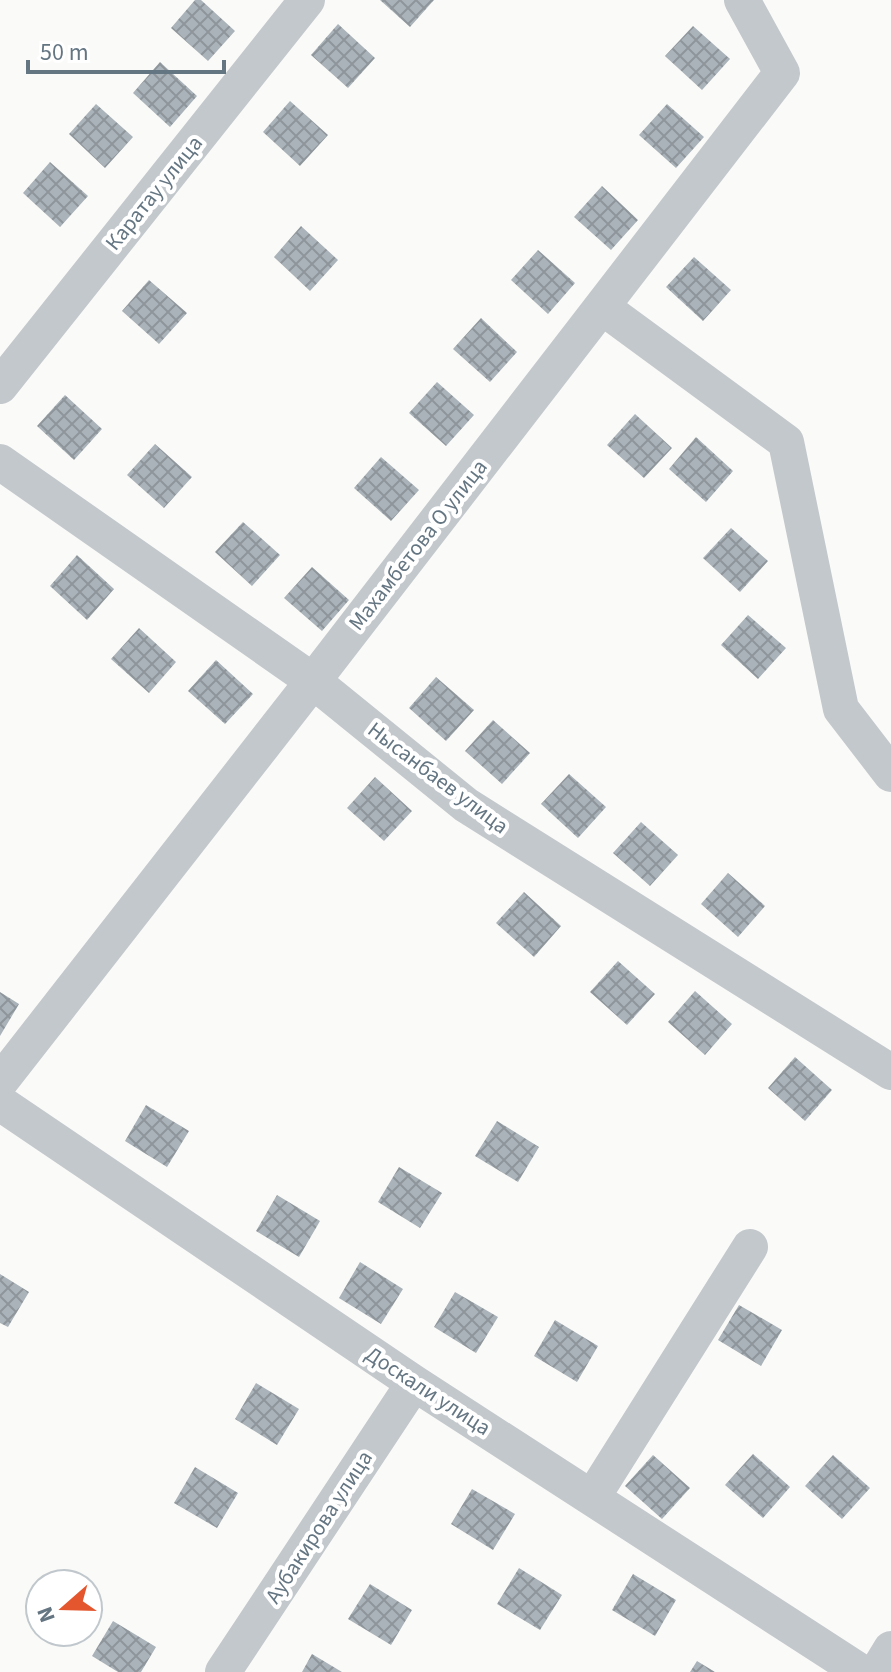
<svg xmlns="http://www.w3.org/2000/svg" width="891" height="1672" font-family="'Source Sans 3',sans-serif">
  <style>
    .building { fill: url(#building-cross-hatch) }
    .lines { fill: none; stroke-linecap: round; stroke-linejoin: round }
    .minor { stroke: #c3c8cc; stroke-width: 36 }
    .labels { text-anchor: middle; dominant-baseline: central; stroke-width: 8; stroke-linejoin: round; paint-order: stroke }
    .street-label { font-size: 22px; fill: #657683; stroke: #fff }
  </style>
  <defs>
    <pattern id="building-cross-hatch" width="8" height="8" patternUnits="userSpaceOnUse" patternTransform="scale(2)"><rect width="8" height="8" fill="#aab3b9"/><path d="M0 0l8 8M0 8l8-8" fill="none" stroke="#8e969c"/></pattern>
  </defs>
  <rect width="100%" height="100%" fill="#fafaf8"/>
  <!-- building -->
  <path class="building" d="M195,0H201L235,31L208,61L171,28Z
    M380,0H434L410,27Z
    M338,24L375,58L348,88L311,55Z
    M693,26L730,59L702,90L665,56Z
    M160,62L197,96L170,127L133,93Z
    M290,101L328,135L300,166L263,132Z
    M96,104L133,137L105,168L69,134Z
    M667,104L704,137L676,168L639,135Z
    M50,162L88,196L60,227L23,193Z
    M602,186L638,220L611,250L574,217Z
    M301,226L338,260L310,291L274,257Z
    M538,250L575,283L548,314L511,280Z
    M694,257L731,290L703,321L666,287Z
    M149,280L187,313L159,344L122,311Z
    M481,318L517,352L490,382L453,349Z
    M437,382L474,415L446,446L409,413Z
    M65,395L102,429L74,460L37,426Z
    M635,414L672,448L644,478L607,445Z
    M696,437L733,471L706,502L669,469Z
    M155,444L192,477L164,508L127,475Z
    M381,457L419,490L391,521L354,488Z
    M243,522L280,555L252,586L215,552Z
    M731,528L768,561L740,592L703,558Z
    M77,555L114,589L87,620L50,586Z
    M312,567L349,600L322,631L284,598Z
    M748,615L786,648L758,679L721,645Z
    M139,628L176,662L149,693L111,659Z
    M216,660L253,694L225,724L188,691Z
    M436,677L474,710L446,741L409,708Z
    M493,720L530,753L502,784L465,751Z
    M569,774L606,807L578,838L541,804Z
    M375,777L412,811L384,841L347,808Z
    M641,822L678,855L650,886L613,853Z
    M728,873L765,906L738,937L701,904Z
    M524,892L561,926L534,957L496,923Z
    M618,961L655,994L627,1025L590,992Z
    M695,991L732,1024L705,1055L668,1022Z
    M0,992L19,1004L0,1036Z
    M795,1057L832,1090L805,1121L768,1088Z
    M146,1105L189,1131L167,1167L125,1141Z
    M497,1121L539,1147L518,1182L475,1156Z
    M399,1167L442,1193L420,1228L378,1202Z
    M277,1195L320,1221L299,1257L256,1231Z
    M360,1262L403,1289L381,1324L339,1298Z
    M0,1274L29,1292L8,1327L0,1323Z
    M455,1292L498,1317L476,1353L434,1327Z
    M739,1305L782,1330L761,1366L718,1340Z
    M555,1320L598,1346L577,1382L534,1356Z
    M256,1383L299,1409L277,1445L235,1419Z
    M753,1454L790,1487L763,1518L725,1485Z
    M653,1455L690,1488L662,1519L625,1486Z
    M833,1455L870,1488L842,1519L805,1486Z
    M195,1467L238,1493L217,1528L174,1503Z
    M472,1489L515,1514L493,1550L451,1524Z
    M519,1568L562,1595L540,1630L497,1604Z
    M633,1574L676,1600L655,1636L612,1610Z
    M370,1584L412,1610L391,1645L348,1619Z
    M113,1621L156,1647L141,1672H118L92,1656Z
    M312,1654L342,1672H302Z
    M697,1661L715,1672H690Z"/>
  <g class="lines">
    <!-- minor -->
    <path class="minor" d="M602,307L786,442L841,709L891,774
      M0,386L307,0
      M0,462L313,681L466,805L891,1072
      M0,1082L313,681L782,73L742,0
      M0,1103L414,1383L861,1672
      M592,1498L750,1247
      M223,1672L414,1383
      M877,1672L891,1649"/>
  </g>
  <g class="labels">
    <!-- street labels -->
    <g class="street-label">
      <text transform="translate(154 193) rotate(-51)">Каратау улица</text>
      <text transform="translate(418 545) rotate(-52)">Махамбетова О улица</text>
      <text transform="translate(438 778) rotate(37)">Нысанбаев улица</text>
      <text transform="translate(428 1391) rotate(33)">Доскали улица</text>
      <text transform="translate(319 1527) rotate(-57)">Аубакирова улица</text>
    </g>
  </g>
  <!-- north arrow -->
  <g transform="translate(64 1608) rotate(250)"><circle r="38" fill="#ffffff" stroke="#c1c8cd" stroke-width="2"/>
  <path d="M0-6L14 30L0 20L-14 30Z" fill="#e4572e"/>
  <text y="-12" font-size="22" font-weight="bold" text-anchor="middle" fill="#657683">N</text>
  </g>
  <!-- scale -->
  <path d="M28 60v12h196v-12" fill="none" stroke="#657683" stroke-width="4"/>
  <text x="40" y="60" font-size="24" fill="#657683" stroke="#ffffff" stroke-width="6" paint-order="stroke">50 m</text>
</svg>
